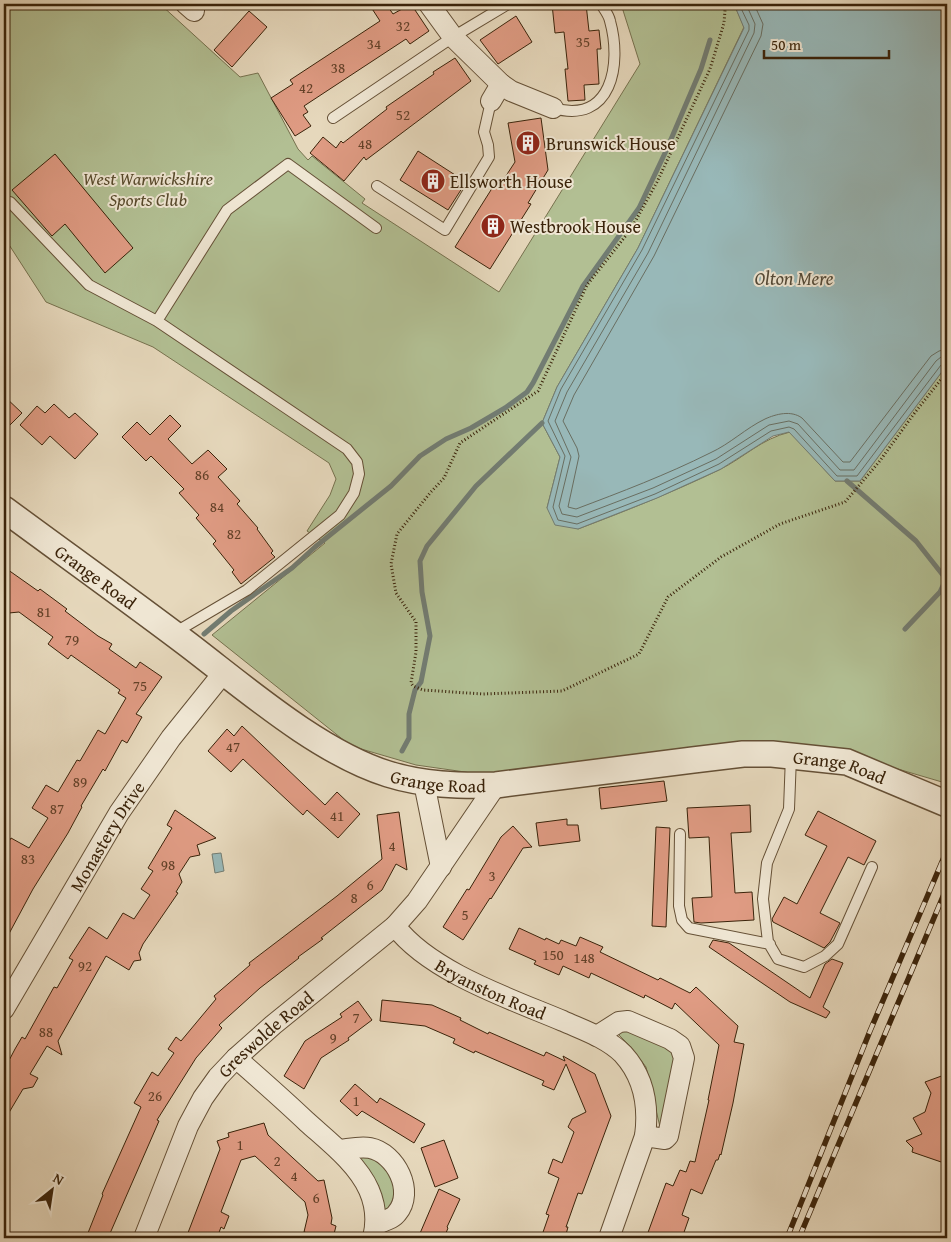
<svg xmlns="http://www.w3.org/2000/svg" width="951" height="1242" font-family="'Gentium Book Plus',serif">
  <style>
    .green { fill: #b2bf93; stroke: #76714e }
    .water { fill: #98b8b8; stroke: #727c72 }
    .lines { fill: none; stroke-linecap: round; stroke-linejoin: round }
    .shore { stroke: #696e61; stroke-width: 1 }
    .stream { stroke: #727c72; stroke-width: 5 }
    .building { fill: #df9b83; stroke: #3a230a }
    .service-casing { stroke: #655036; stroke-width: 12 }
    .minor-casing { stroke: #655036; stroke-width: 22 }
    .tertiary-casing { stroke: #655036; stroke-width: 28 }
    .path { stroke: #3a230a; stroke-width: 3; stroke-dasharray: 1 2.5; stroke-linecap: butt }
    .service { stroke: #efe6d3; stroke-width: 10 }
    .minor { stroke: #efe6d3; stroke-width: 20 }
    .tertiary { stroke: #efe6d3; stroke-width: 25 }
    .rail-casing { stroke: #3a230a; stroke-width: 5.5 }
    .rail { stroke: #efe6d3; stroke-width: 4; stroke-dasharray: 11; stroke-linecap: butt }
    .labels { text-anchor: middle; dominant-baseline: central; stroke-width: 4; stroke-linejoin: round; paint-order: stroke }
    .number-label { font-size: 15px; fill: #634128 }
    .poi-label { font-size: 18px; fill: #3a230a; stroke: #efe6d3; text-anchor: start }
    .park-label { font-size: 18px; font-style: italic; fill: #584a2c; stroke: #efe6d3 }
    .street-label { font-size: 18px; fill: #3a230a; stroke: #efe6d3 }
    .water-label { font-size: 19px; font-style: italic; fill: #524836; stroke: #efe6d3 }
  </style>
  <rect width="100%" height="100%" fill="#e6d8bc"/>
  <filter id="stains"><feTurbulence type="fractalNoise" baseFrequency=".004" numOctaves="4"/><feColorMatrix values="0 0 0 0 .2 0 0 0 0 .09 0 0 0 0 .02 0 0 0 .5 -.17"/></filter>
  <radialGradient id="worn" r=".72"><stop offset=".6" stop-color="#630" stop-opacity="0"/><stop offset="1" stop-color="#630" stop-opacity=".3"/></radialGradient>
  <!-- green -->
  <path class="green" d="M4,4H160L240,77L258,73L298,149L308,160L312,156L365,199L362,203L499,292L640,64L621,4H734L744,27L638,248L557,387L542,423L560,457L547,508L578,529C626,511 673,492 719,470C745,457 761,439 790,432L835,481H860L947,365V768L942,782L857,757L493,776L416,765L351,746L212,635L325,543L307,531L330,495L336,479L329,463L153,347L46,302L4,237Z
    M620,1028L678,1052L660,1127L646,1067L630,1046L619,1035Z
    M373,1155L397,1179L391,1211L384,1209C380,1197 377,1180 369,1170C365,1165 361,1163 358,1157Z"/>
  <!-- water -->
  <path class="water" d="M734,4H947V365L860,481H835L789,432L773,436L721,469L657,498L578,529L555,525L547,508L560,457L542,423L557,387L638,248L744,28Z
    M221,853L224,871L215,873L212,854Z"/>
  <g class="lines">
    <!-- shore -->
    <path class="shore" d="M739,4L749,25V30L642,250L561,389L548,421L565,456L553,507L558,520L577,524L655,494L719,464L771,431L789,427L794,429L837,476H857L941,365L947,363
      M746,4L755,24L754,33L648,253L567,392L555,421L571,457L559,506L562,514L577,517L653,488L716,459L769,425L789,421L798,424L840,470H854L936,361L941,357H947
      M754,4L763,24L761,36L654,256L574,395L563,421L577,448L579,456L568,507L576,509C621,492 666,475 710,453C730,444 746,428 765,419C776,414 791,410 802,418L843,462H850L931,356L939,351L947,349"/>
    <!-- stream -->
    <path class="stream" d="M847,481L916,541L946,579L940,592L905,629
      M204,634L231,611L292,568L315,547L391,486L420,456L446,439L471,428L505,408L527,392L533,383L583,286L639,208L666,151L701,69L710,40
      M402,751L409,738V714L415,690L421,682L430,636L422,592L420,561L427,546L476,486L542,423"/>
  </g>
  <!-- building -->
  <path class="building" d="M369,4H386L393,14L411,4L429,31L410,44L406,39L304,106L308,112L303,115L311,126L295,136L271,98L293,84L290,80L380,21Z
    M552,4H586L589,31L599,30L601,49H597L599,84L584,85L585,100L568,101L565,69H568L564,32L555,33Z
    M249,11L267,27L232,67L214,50Z
    M516,16L532,42L498,64L480,40Z
    M455,58L471,81L366,160L364,157L344,181L310,153L323,137L336,148L341,141L343,143L387,109L386,107L434,74L433,72Z
    M541,118L548,170L528,203L531,204L490,269L455,247L496,182L500,185L515,162L508,123Z
    M418,151L466,182L448,210L400,180Z
    M55,154L133,248L105,273L65,224L52,236L12,190Z
    M4,396L22,413L4,431Z
    M54,404L69,418L75,413L98,434L75,459L50,436L42,445L20,425L37,406L45,413Z
    M170,415L181,426L168,439L192,464L208,450L227,469L218,477L240,501L237,504L258,528L257,529L273,551L271,553L275,557L241,584L232,572L234,570L213,544L216,541L196,518L199,515L179,493L184,489L151,456L146,461L122,437L137,422L150,435Z
    M4,567L38,591L40,589L67,609L65,611L98,636L112,644L109,649L136,668L140,662L162,677L136,714L142,717L127,743L122,740L105,771L103,769L81,806L82,807L68,833L33,889L4,943V850L11,838L29,848L48,818L32,808L46,785L58,792L77,760L80,761L98,730L105,734L126,698L118,693L120,690L71,655L68,659L48,644L53,637L19,612L9,613L8,599L4,597Z
    M242,726L325,805L337,792L360,814L338,838L307,810L303,815L243,759L231,772L208,751L227,729L234,736Z
    M664,781L667,801L601,809L599,788Z
    M750,805L751,832L731,833L735,893L752,892L754,920L701,923L694,922L692,898L712,897L709,837L689,838L687,808Z
    M175,810L216,838L197,845L200,855L190,857L179,874L182,882L176,892L178,893L143,944L139,953L141,960L134,961L129,970L106,956L58,1041L62,1055L47,1046L30,1074L38,1078L33,1087L23,1089L4,1121V1070L15,1049L22,1037L25,1039L54,987L57,988L73,960L69,958L89,927L107,939L123,913L134,919L150,895L141,889L153,871L148,868L172,828L167,825Z
    M818,811L876,841L864,865L848,857L820,913L840,923L830,942L824,948L773,922L772,919L784,897L797,904L827,846L805,835Z
    M399,812L407,870L396,864L382,890L321,938L323,939L298,957L299,958L260,988L219,1025L222,1028L196,1058L157,1120L159,1121L108,1238H86L103,1195L102,1194L141,1107L134,1103L152,1072L158,1076L174,1053L168,1049L176,1037L181,1041L216,999L214,996L250,965L249,963L337,896L382,859L377,815Z
    M567,819V825H578L580,841L539,846L536,823Z
    M513,826L532,847L523,848L491,899L490,898L463,940L443,927L467,889L469,890L501,837Z
    M656,827L670,828L666,927L652,926Z
    M519,928L545,940L546,938L559,944L561,940L576,946L580,937L603,947L600,952L658,980L660,978L690,993L696,987L738,1026L734,1042L744,1044L733,1103L721,1155L720,1154L718,1160H716L702,1194L691,1189L682,1215L689,1218L682,1238H646L666,1183L673,1186L680,1170L686,1172L690,1161L695,1162L709,1100H708L719,1045L675,1003L672,1009L645,995L644,998L591,973L589,978L563,966L559,975L534,964L536,961L509,949Z
    M713,940L729,943L810,998L825,964L832,959L843,963L823,1007L830,1012L826,1018L790,1002L709,947Z
    M382,1000L432,1005L461,1018L460,1020L488,1034L489,1032L544,1056L546,1052L565,1061L563,1056L595,1074L611,1116L582,1194L578,1193L566,1227H568L565,1238H541L549,1215L546,1214L559,1178L548,1173L553,1159L562,1163L574,1132L568,1127L572,1119L586,1112L566,1064L554,1090L542,1085L544,1081L475,1051L474,1053L453,1043L455,1039L425,1026L380,1021Z
    M358,1001L372,1020L348,1038L349,1040L321,1058L304,1089L284,1076L305,1041L342,1017L340,1014Z
    M947,1074V1164L912,1152L913,1148L906,1141L922,1134L913,1118L925,1112L931,1093L925,1082Z
    M355,1084L377,1103L380,1098L425,1124L414,1143L362,1111L357,1116L340,1101Z
    M264,1123L268,1135L318,1181L324,1180L332,1218L331,1224L336,1226L333,1238H311L312,1234L304,1232L308,1215L305,1202L255,1156L241,1160L221,1212L229,1216L224,1229L221,1227L217,1238H186L220,1149L217,1141L229,1137L228,1133Z
    M444,1140L458,1178L435,1187L421,1148Z
    M439,1189L460,1199L447,1227L448,1228L444,1238H418Z"/>
  <g class="lines">
    <defs>
      <path id="service" d="M553,108C612,125 622,64 610,21C609,15 604,9 601,4
        M333,118L453,37L508,4
        M377,186L445,230L489,157L488,145L484,132L491,101
        M10,202L89,285L157,321
        M174,633L247,590L340,515L354,493L359,474L357,462L347,449L157,321L227,210L288,164L376,228
        M791,756L789,809L767,863L763,899L768,942L778,959L804,967L825,956L838,944L872,867
        M680,834L679,906L682,920L689,928L770,944"/>
      <g id="minor">
        <path d="M186,4L194,11"/>
        <path d="M429,4L453,37L501,84L511,91L553,108"/>
        <path d="M491,101L501,84"/>
        <path d="M424,783L441,867"/>
        <path id="s1" d="M395,926C430,972 511,999 563,1021C583,1030 607,1038 623,1054C644,1077 649,1106 645,1136L609,1238"/>
        <path id="s2" d="M4,1009L119,813L171,738L224,672"/>
        <path d="M597,1036L619,1022L628,1021L670,1039L680,1046L684,1058L668,1136L665,1139L645,1136"/>
        <path d="M236,1058C260,1079 284,1100 307,1122C328,1141 357,1163 369,1190C376,1206 377,1222 373,1238"/>
        <path d="M339,1150C349,1149 360,1146 370,1148C396,1153 415,1192 397,1213C393,1219 383,1221 377,1224"/>
        <path id="s3" d="M144,1238L188,1126L203,1098L218,1077L236,1058L273,1025L395,926L417,901L496,785"/>
      </g>
      <g id="tertiary">
        <path id="s4" d="M4,509C65,554 125,597 186,643C244,687 318,752 388,774C423,785 459,786 496,785L693,760L743,754H772L847,762L947,804"/>
      </g>
    </defs>
    <!-- service casing -->
    <use href="#service" class="service-casing"/>
    <!-- minor casing -->
    <use href="#minor" class="minor-casing"/>
    <!-- tertiary casing -->
    <use href="#tertiary" class="tertiary-casing"/>
    <!-- path -->
    <path class="path" d="M722,4L725,10L724,23L710,69L657,182L631,229L587,285L538,391L460,443L444,478L430,493L397,534L391,564L396,593L416,622V652L411,683L413,686L423,690L483,694L562,691L639,654L668,597L721,557L780,524L845,502L879,462L916,411L947,372"/>
    <!-- service -->
    <use href="#service" class="service"/>
    <!-- minor -->
    <use href="#minor" class="minor"/>
    <!-- tertiary -->
    <use href="#tertiary" class="tertiary"/>
    <defs>
      <path id="rail" d="M787,1238L870,1031L947,850
        M799,1238L947,887"/>
    </defs>
    <!-- rail casing -->
    <use href="#rail" class="rail-casing"/>
    <!-- rail -->
    <use href="#rail" class="rail"/>
  </g>
  <!-- icons -->
  <defs>
    <symbol id="building-disc" viewBox="-11 -11 22 22"><circle r="9.5" fill="#8f2418" stroke="#efe6d3"/><path d="M-4-6H4V6H1V3H-1V6H-4ZM-2.5-4.3h1.7v1.8h-1.7ZM.8-4.3h1.7v1.8H.8ZM-2.5-1h1.7V.8h-1.7ZM.8-1h1.7V.8H.8Z" fill="#fff"/></symbol>
  </defs>
  <g fill-rule="evenodd">
    <use href="#building-disc" x="514" y="129" width="28" height="28"/>
    <use href="#building-disc" x="419" y="167" width="28" height="28"/>
    <use href="#building-disc" x="479" y="212" width="28" height="28"/>
  </g>
  <g class="labels">
    <!-- number labels -->
    <g class="number-label">
      <text x="403" y="25">32</text>
      <text x="583" y="41">35</text>
      <text x="374" y="43">34</text>
      <text x="338" y="67">38</text>
      <text x="306" y="87">42</text>
      <text x="403" y="114">52</text>
      <text x="365" y="143">48</text>
      <text x="202" y="474">86</text>
      <text x="217" y="506">84</text>
      <text x="234" y="533">82</text>
      <text x="44" y="611">81</text>
      <text x="72" y="639">79</text>
      <text x="140" y="685">75</text>
      <text x="233" y="746">47</text>
      <text x="80" y="781">89</text>
      <text x="57" y="808">87</text>
      <text x="337" y="815">41</text>
      <text x="392" y="845">4</text>
      <text x="28" y="858">83</text>
      <text x="168" y="864">98</text>
      <text x="492" y="875">3</text>
      <text x="370" y="884">6</text>
      <text x="354" y="897">8</text>
      <text x="465" y="914">5</text>
      <text x="553" y="954">150</text>
      <text x="584" y="957">148</text>
      <text x="85" y="965">92</text>
      <text x="356" y="1017">7</text>
      <text x="46" y="1031">88</text>
      <text x="333" y="1037">9</text>
      <text x="155" y="1095">26</text>
      <text x="356" y="1100">1</text>
      <text x="240" y="1144">1</text>
      <text x="277" y="1160">2</text>
      <text x="294" y="1175">4</text>
      <text x="316" y="1197">6</text>
    </g>
    <!-- poi labels -->
    <g class="poi-label">
      <text x="546" y="143">Brunswick House</text>
      <text x="450" y="181">Ellsworth House</text>
      <text x="510" y="226">Westbrook House</text>
    </g>
    <!-- park labels -->
    <g class="park-label">
      <text x="148" y="178">West Warwickshire<tspan x="148" dy="21">Sports Club</tspan></text>
    </g>
    <!-- street labels -->
    <g class="street-label">
      <text stroke="none"><textPath href="#s4" startOffset="114">Grange Road</textPath></text>
      <text stroke="none"><textPath href="#s4" startOffset="924">Grange Road</textPath></text>
      <text stroke="none"><textPath href="#s4" startOffset="519">Grange Road</textPath></text>
      <text stroke="none"><textPath href="#s2" startOffset="201">Monastery Drive</textPath></text>
      <text stroke="none"><textPath href="#s1" startOffset="116">Bryanston Road</textPath></text>
      <text stroke="none"><textPath href="#s3" startOffset="242">Greswolde Road</textPath></text>
    </g>
    <!-- water labels -->
    <g class="water-label">
      <text x="794" y="278">Olton Mere</text>
    </g>
  </g>
  <!-- margin -->
  <rect width="951" height="1242" fill="none" stroke="#e6d8bc" stroke-width="20"/>
  <rect x="5" y="5" width="941" height="1232" fill="none" stroke="#3a230a" stroke-width="2.5"/>
  <rect x="10" y="10" width="931" height="1222" fill="none" stroke="#3a230a"/>
  <!-- north arrow -->
  <g transform="translate(52 1190) rotate(30)" stroke="#efe6d3" stroke-width="4" paint-order="stroke">
  <path d="M0-4L9 19L0 12L-9 19Z" fill="#3a230a"/>
  <text y="-8" font-size="14" font-weight="bold" text-anchor="middle" fill="#3a230a">N</text>
  </g>
  <!-- scale -->
  <path d="M764 50v8h125v-8" fill="none" stroke="#3a230a" stroke-width="2.5"/>
  <text x="771" y="50" font-size="15" fill="#3a230a" stroke="#efe6d3" stroke-width="4" paint-order="stroke">50 m</text>
  <rect width="100%" height="100%" filter="url(#stains)"/>
  <rect width="100%" height="100%" fill="url(#worn)"/>
</svg>
